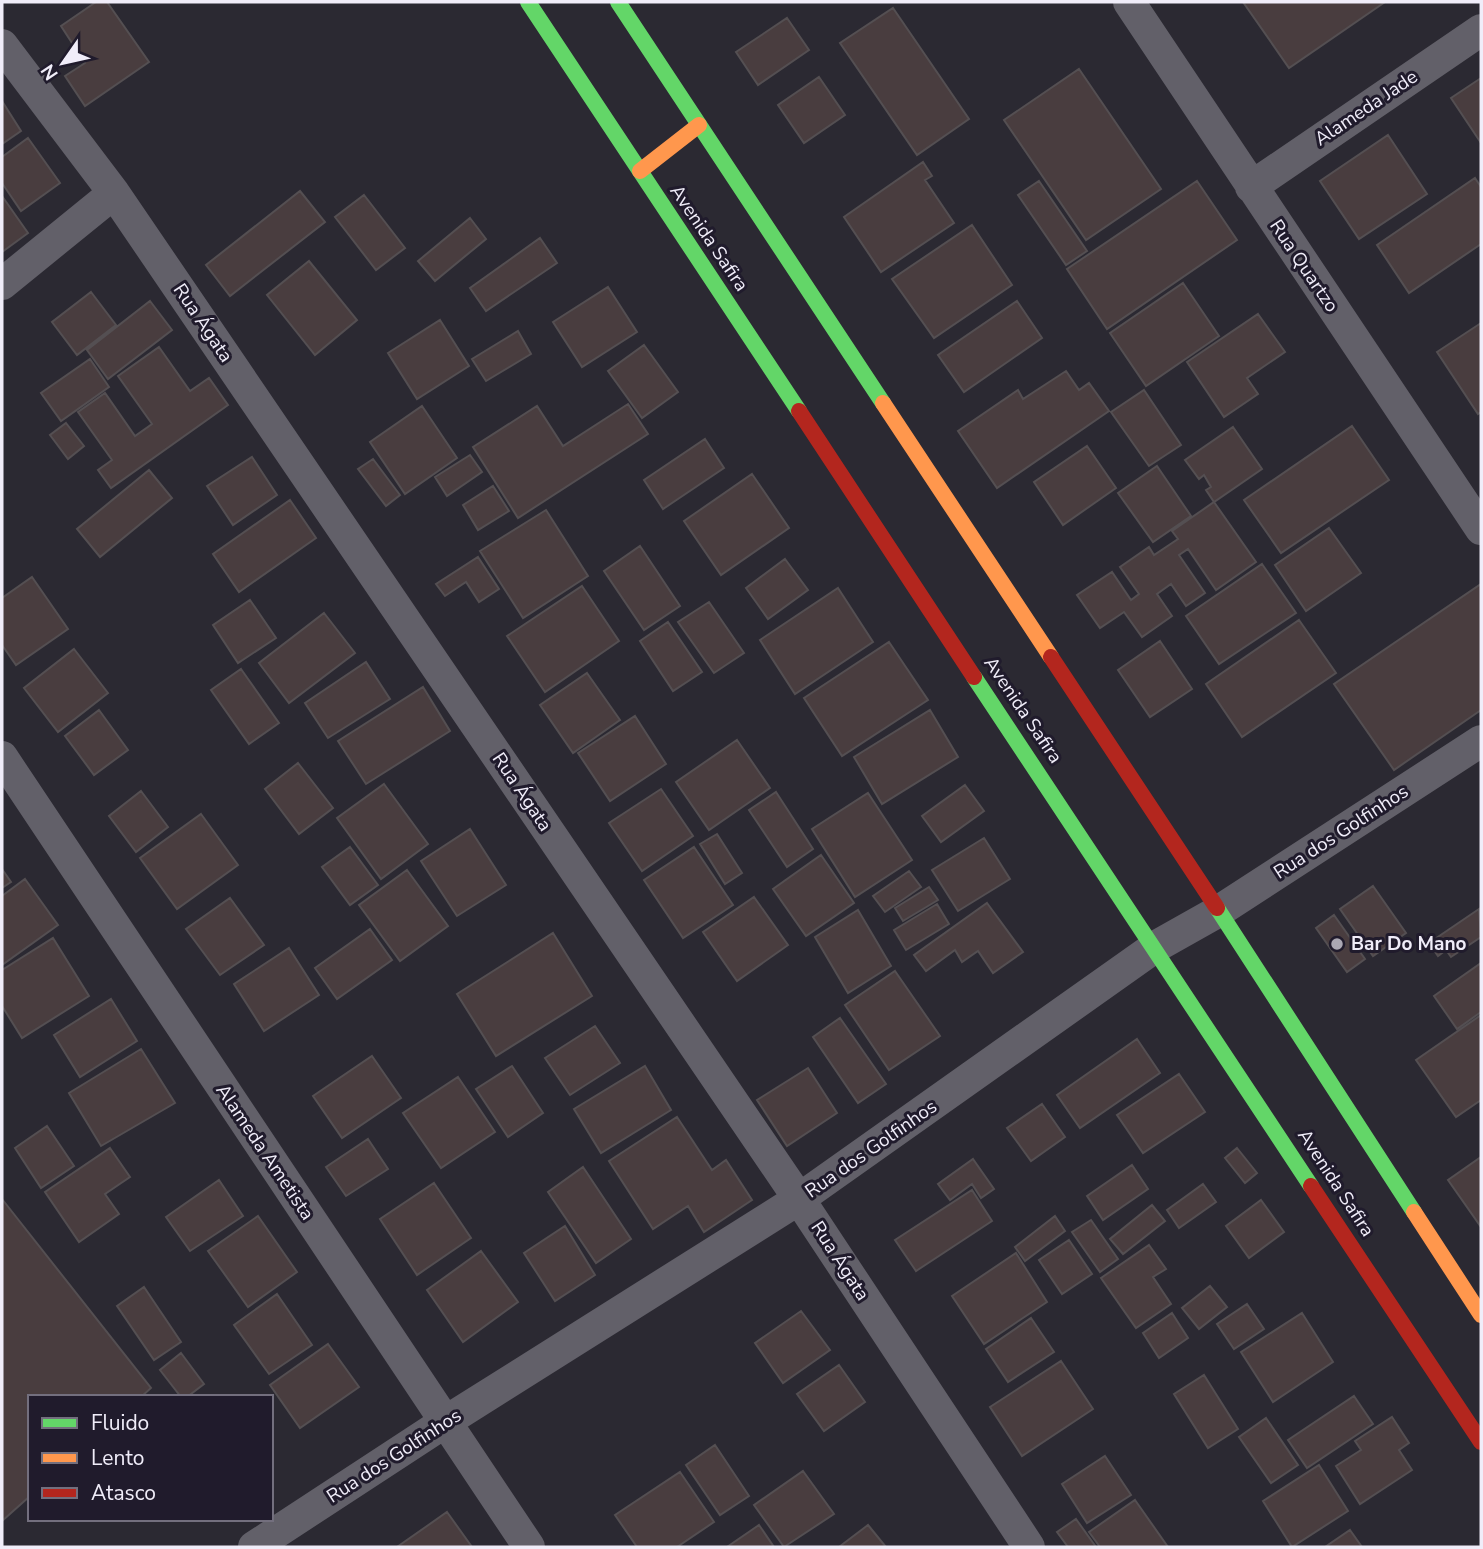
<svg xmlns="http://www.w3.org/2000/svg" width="1483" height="1549" font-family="'Nunito Sans',sans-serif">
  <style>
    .building { fill: #493d3f; stroke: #544f52; stroke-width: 2 }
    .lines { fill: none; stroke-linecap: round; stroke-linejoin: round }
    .street { stroke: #626069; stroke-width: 32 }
    .fast { stroke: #63d668; stroke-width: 16 }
    .slow { stroke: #ff974d; stroke-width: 16 }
    .jam { stroke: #b3261e; stroke-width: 16 }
    .poi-dot { fill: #aba8b3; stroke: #201b2c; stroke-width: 2.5 }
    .labels { text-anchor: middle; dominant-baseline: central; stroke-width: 6; stroke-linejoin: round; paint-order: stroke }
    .street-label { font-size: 19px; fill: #f0edf9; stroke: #201b2c }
    .poi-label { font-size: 19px; font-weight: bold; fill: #f0edf9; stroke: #201b2c; text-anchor: start }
  </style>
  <rect width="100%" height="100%" fill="#2b2932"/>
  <!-- building -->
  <path class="building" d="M96,2H107L149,62L85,106L65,76L85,63L61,26Z
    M1243,2H1385L1289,68Z
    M893,8L969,119L917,155L840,43Z
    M787,18L809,50L758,85L736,52Z
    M1079,69L1161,189L1086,240L1004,120Z
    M819,77L845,115L804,143L778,105Z
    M1481,78V143L1451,98Z
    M2,101L21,131L2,144Z
    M1388,135L1427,194L1359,239L1320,181Z
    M28,138L60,183L21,211L2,183V157Z
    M923,162L932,176L925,180L954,223L881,272L844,217Z
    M1475,178L1481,187V244L1409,293L1377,245Z
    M1039,181L1087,251L1066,265L1018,195Z
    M1197,181L1237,240L1107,329L1067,269Z
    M300,191L325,222L230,296L206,265Z
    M364,195L405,248L376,270L335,217Z
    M2,196L28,233L2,252Z
    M470,218L486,239L435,281L418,261Z
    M972,225L1012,285L934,338L892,279Z
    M540,238L557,263L486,311L470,288Z
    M309,261L357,320L315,355L267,295Z
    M1183,283L1219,336L1146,386L1110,333Z
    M608,287L637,332L582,367L553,322Z
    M91,292L116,325L77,355L52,322Z
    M150,301L172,330L108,379L87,350Z
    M1017,301L1042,338L964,392L938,355Z
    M1258,314L1285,352L1247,378L1258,394L1224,417L1187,362Z
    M440,320L469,366L417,399L388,353Z
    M1481,323V412L1478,414L1437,352Z
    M518,331L531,354L486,381L472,359Z
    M644,345L678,392L642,418L608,371Z
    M159,347L190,391L209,378L228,405L111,488L98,470L112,460L78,412L105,393L135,436L152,424L118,376Z
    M90,359L109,387L61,421L41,393Z
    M1066,371L1079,390L1089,383L1109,411L997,488L958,431L1018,390L1023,399Z
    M1144,390L1181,445L1149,466L1111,412Z
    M628,404L648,434L518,518L473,447L537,406L563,446Z
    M422,406L457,458L405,494L370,442Z
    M66,423L84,446L68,459L50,435Z
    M1352,426L1389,480L1281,553L1244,500Z
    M1233,427L1262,469L1214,502L1206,490L1211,487L1204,475L1199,479L1185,460Z
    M705,439L724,468L663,509L644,480Z
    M1087,446L1116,488L1063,525L1034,482Z
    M470,455L482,472L447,496L435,477Z
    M252,457L277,495L233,525L207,486Z
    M373,459L400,495L386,506L358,469Z
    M1157,466L1191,516L1153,542L1118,493Z
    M149,470L172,498L100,557L77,529Z
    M752,474L789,528L721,575L684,521Z
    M493,486L509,511L478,530L463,505Z
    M290,500L316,538L239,592L213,554Z
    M1214,502L1256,562L1216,590L1188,549L1179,555L1205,593L1186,606L1171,584L1157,594L1172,616L1142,637L1124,612L1100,628L1077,595L1112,572L1131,600L1139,594L1120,567L1149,547L1154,555L1178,539L1172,531Z
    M546,510L588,576L523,618L480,551Z
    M1329,528L1361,573L1306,611L1275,565Z
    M640,546L680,606L644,630L604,571Z
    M478,557L499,589L479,602L466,582L445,596L436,584Z
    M785,559L808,590L768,619L746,588Z
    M1262,564L1296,613L1219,664L1186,616Z
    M32,577L68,629L16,665L2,645V598Z
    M1481,584V710L1394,770L1334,684Z
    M582,586L619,641L545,692L507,636Z
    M838,588L873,642L795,694L760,640Z
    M250,600L276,638L238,663L213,625Z
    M709,602L744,653L714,673L678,622Z
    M324,613L355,653L289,703L259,663Z
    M1299,620L1336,673L1242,737L1206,684Z
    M668,622L702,672L673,691L640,641Z
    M1160,641L1192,689L1150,717L1118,670Z
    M889,642L928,700L842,756L804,698Z
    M74,649L108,693L58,732L24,688Z
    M366,662L390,699L328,738L305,703Z
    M241,669L279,723L249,744L211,690Z
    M587,673L620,720L573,753L540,705Z
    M423,687L450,731L366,784L338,741Z
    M99,710L128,750L94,775L65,736Z
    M930,710L958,757L882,804L854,757Z
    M635,716L666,764L610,801L578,753Z
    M737,740L770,788L709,830L676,782Z
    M298,763L333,808L299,834L265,789Z
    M384,784L428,844L381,879L337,818Z
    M965,785L984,811L941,842L922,816Z
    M661,789L693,836L642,871L609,823Z
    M141,791L168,827L136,852L109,816Z
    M776,792L813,849L787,867L749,810Z
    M868,793L912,860L855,897L812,829Z
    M201,814L238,865L177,909L140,858Z
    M470,829L506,885L457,916L421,861Z
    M717,834L742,873L725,884L700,844Z
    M984,838L1010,879L958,911L932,870Z
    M350,847L378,885L350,905L322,867Z
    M694,847L733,905L683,938L644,880Z
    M821,855L854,903L806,936L773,889Z
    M2,869L11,882L2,888Z
    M407,870L448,926L400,961L359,905Z
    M909,871L921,887L885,912L873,896Z
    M25,879L58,925L2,965V896Z
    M1373,886L1406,933L1373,956L1340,909Z
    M929,887L938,900L903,921L895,908Z
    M754,897L788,945L737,981L703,932Z
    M230,898L264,945L220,975L186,929Z
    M987,903L1023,952L993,973L978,951L962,962L955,950L926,971L914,955Z
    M937,904L949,924L906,950L894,930Z
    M1479,909L1481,937L1451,957L1446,950L1438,956L1429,943Z
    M858,910L891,966L848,993L815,937Z
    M1334,915L1365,959L1347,972L1316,928Z
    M370,929L392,960L337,999L315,968Z
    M553,933L592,996L496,1056L457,994Z
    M53,938L89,996L22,1038L2,1006V970Z
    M289,948L319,995L264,1031L234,984Z
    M1481,963V1012L1457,1029L1434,996Z
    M895,971L940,1036L889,1070L845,1005Z
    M111,999L137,1041L80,1077L54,1035Z
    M1481,1015V1100L1456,1117L1416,1060Z
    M840,1018L886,1084L858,1103L813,1037Z
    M595,1026L620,1063L570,1095L545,1058Z
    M1137,1039L1160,1073L1080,1128L1057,1095Z
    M141,1049L175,1103L101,1146L69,1093Z
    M372,1056L401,1098L342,1138L313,1096Z
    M512,1066L543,1113L508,1137L476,1089Z
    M645,1066L671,1110L601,1153L574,1109Z
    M808,1068L837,1113L787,1146L757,1100Z
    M1179,1074L1205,1112L1143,1153L1117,1115Z
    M458,1077L495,1132L441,1168L403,1113Z
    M1042,1104L1065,1137L1031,1161L1007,1128Z
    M677,1117L712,1170L726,1160L752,1200L704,1232L688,1206L653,1229L609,1161Z
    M47,1126L74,1166L41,1188L15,1148Z
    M368,1139L388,1169L346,1196L326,1167Z
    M110,1148L130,1177L105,1194L119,1214L79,1242L45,1192Z
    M1237,1148L1257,1173L1245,1183L1225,1158Z
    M1481,1157V1227L1448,1180Z
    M973,1159L994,1189L981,1198L972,1184L950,1200L938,1184Z
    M1132,1165L1148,1189L1103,1220L1087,1196Z
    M583,1167L631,1239L596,1263L548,1192Z
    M219,1180L243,1216L190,1251L166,1217Z
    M434,1183L471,1238L417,1275L380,1219Z
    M1203,1184L1216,1202L1179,1228L1167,1210Z
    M972,1190L992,1221L916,1271L895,1240Z
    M2,1199L151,1388L141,1397H30V1496L2,1521Z
    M1261,1200L1284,1232L1249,1258L1226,1226Z
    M1152,1205L1165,1221L1123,1254L1110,1239Z
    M258,1216L297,1272L248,1307L208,1251Z
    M1055,1216L1065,1231L1025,1261L1015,1247Z
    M1091,1220L1118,1259L1100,1272L1072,1232Z
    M565,1226L595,1275L555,1301L524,1253Z
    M1069,1240L1092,1274L1062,1294L1039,1260Z
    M1149,1245L1166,1269L1153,1277L1171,1304L1136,1328L1101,1278Z
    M481,1251L518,1302L463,1342L427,1290Z
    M1016,1253L1047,1302L984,1344L952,1296Z
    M1210,1286L1227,1307L1199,1329L1182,1308Z
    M144,1287L181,1342L154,1360L117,1306Z
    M277,1294L312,1345L269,1374L234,1325Z
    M1247,1304L1264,1329L1234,1349L1217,1324Z
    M801,1311L830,1350L783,1383L755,1343Z
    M1172,1313L1188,1338L1159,1358L1143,1333Z
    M1302,1313L1333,1362L1273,1402L1241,1352Z
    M1031,1318L1054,1352L1008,1382L986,1349Z
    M328,1344L359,1387L300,1428L270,1385Z
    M181,1353L204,1384L187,1397H181L160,1370Z
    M1061,1361L1093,1409L1022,1456L990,1407Z
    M839,1365L865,1402L824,1431L797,1394Z
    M1204,1375L1238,1429L1208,1448L1174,1394Z
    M1354,1396L1373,1424L1307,1468L1288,1440Z
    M1392,1417L1409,1443L1399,1450L1412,1470L1360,1504L1336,1466L1361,1450L1355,1441Z
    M1266,1418L1298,1465L1271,1483L1239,1437Z
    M715,1445L749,1496L720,1515L686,1465Z
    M1105,1456L1131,1495L1087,1523L1062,1484Z
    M1319,1465L1348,1511L1292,1547L1263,1501Z
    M803,1471L834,1514L784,1547L754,1505Z
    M680,1472L714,1522L677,1547H637L615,1515Z
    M1135,1500L1168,1547H1100L1089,1532Z
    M447,1512L472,1547H397Z
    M1076,1519L1096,1547H1068L1057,1532Z
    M759,1525L774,1547H727Z
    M868,1525L886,1547H839Z
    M1350,1530L1362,1547H1325Z"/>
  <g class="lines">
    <!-- street -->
    <path class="street" d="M1129,2L1481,529
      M2,45L114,193L799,1199L1029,1547
      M1251,187L1481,30
      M2,284L114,193
      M2,757L529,1547
      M254,1547L445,1422L799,1199L1155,947L1219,911L1481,741"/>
    <!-- fast -->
    <path class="fast" d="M528,2L799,411
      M618,2L883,403
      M974,677L1311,1186
      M1217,908L1414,1212"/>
    <!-- slow -->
    <path class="slow" d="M640,171L699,125
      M883,403L1051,657
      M1414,1212L1481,1315"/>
    <!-- jam -->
    <path class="jam" d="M799,411L974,677
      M1051,657L1217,908
      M1311,1186L1481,1442"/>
  </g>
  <!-- markers -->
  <circle class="poi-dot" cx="1337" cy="944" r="7"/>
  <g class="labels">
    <!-- street labels -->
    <g class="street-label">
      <text transform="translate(1366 108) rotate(-34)">Alameda Jade</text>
      <text transform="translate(709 238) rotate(56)">Avenida Safira</text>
      <text transform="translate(1304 266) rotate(56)">Rua Quartzo</text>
      <text transform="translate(203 323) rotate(56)">Rua Ágata</text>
      <text transform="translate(1023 710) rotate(56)">Avenida Safira</text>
      <text transform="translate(522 792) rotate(56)">Rua Ágata</text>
      <text transform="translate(1341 832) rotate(-33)">Rua dos Golfinhos</text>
      <text transform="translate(871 1149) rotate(-35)">Rua dos Golfinhos</text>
      <text transform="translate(265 1152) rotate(56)">Alameda Ametista</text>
      <text transform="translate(1336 1183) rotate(57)">Avenida Safira</text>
      <text transform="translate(840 1261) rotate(57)">Rua Ágata</text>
      <text transform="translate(394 1456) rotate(-33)">Rua dos Golfinhos</text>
    </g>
    <!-- poi labels -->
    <g class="poi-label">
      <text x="1351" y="944">Bar Do Mano</text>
    </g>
  </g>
  <!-- border -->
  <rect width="1483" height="1549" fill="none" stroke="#f0edf9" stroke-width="7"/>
  <!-- legend -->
  <rect x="28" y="1395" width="245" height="126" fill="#201b2c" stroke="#736f7e" stroke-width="2"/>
  <rect x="42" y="1418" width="35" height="10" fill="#63d668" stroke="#736f7e" stroke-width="2"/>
  <text x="91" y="1430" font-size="21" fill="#f0edf9">Fluido</text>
  <rect x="42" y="1453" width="35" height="10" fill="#ff974d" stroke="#736f7e" stroke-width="2"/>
  <text x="91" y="1465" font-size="21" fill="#f0edf9">Lento</text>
  <rect x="42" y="1488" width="35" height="10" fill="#b3261e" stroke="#736f7e" stroke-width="2"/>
  <text x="91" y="1500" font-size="21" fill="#f0edf9">Atasco</text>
  <!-- north arrow -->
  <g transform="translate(63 63) rotate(236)" stroke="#201b2c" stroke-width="5" paint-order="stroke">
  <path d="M0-5L12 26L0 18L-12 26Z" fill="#f0edf9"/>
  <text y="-10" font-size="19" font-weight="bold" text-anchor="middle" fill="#f0edf9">N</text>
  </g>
</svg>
